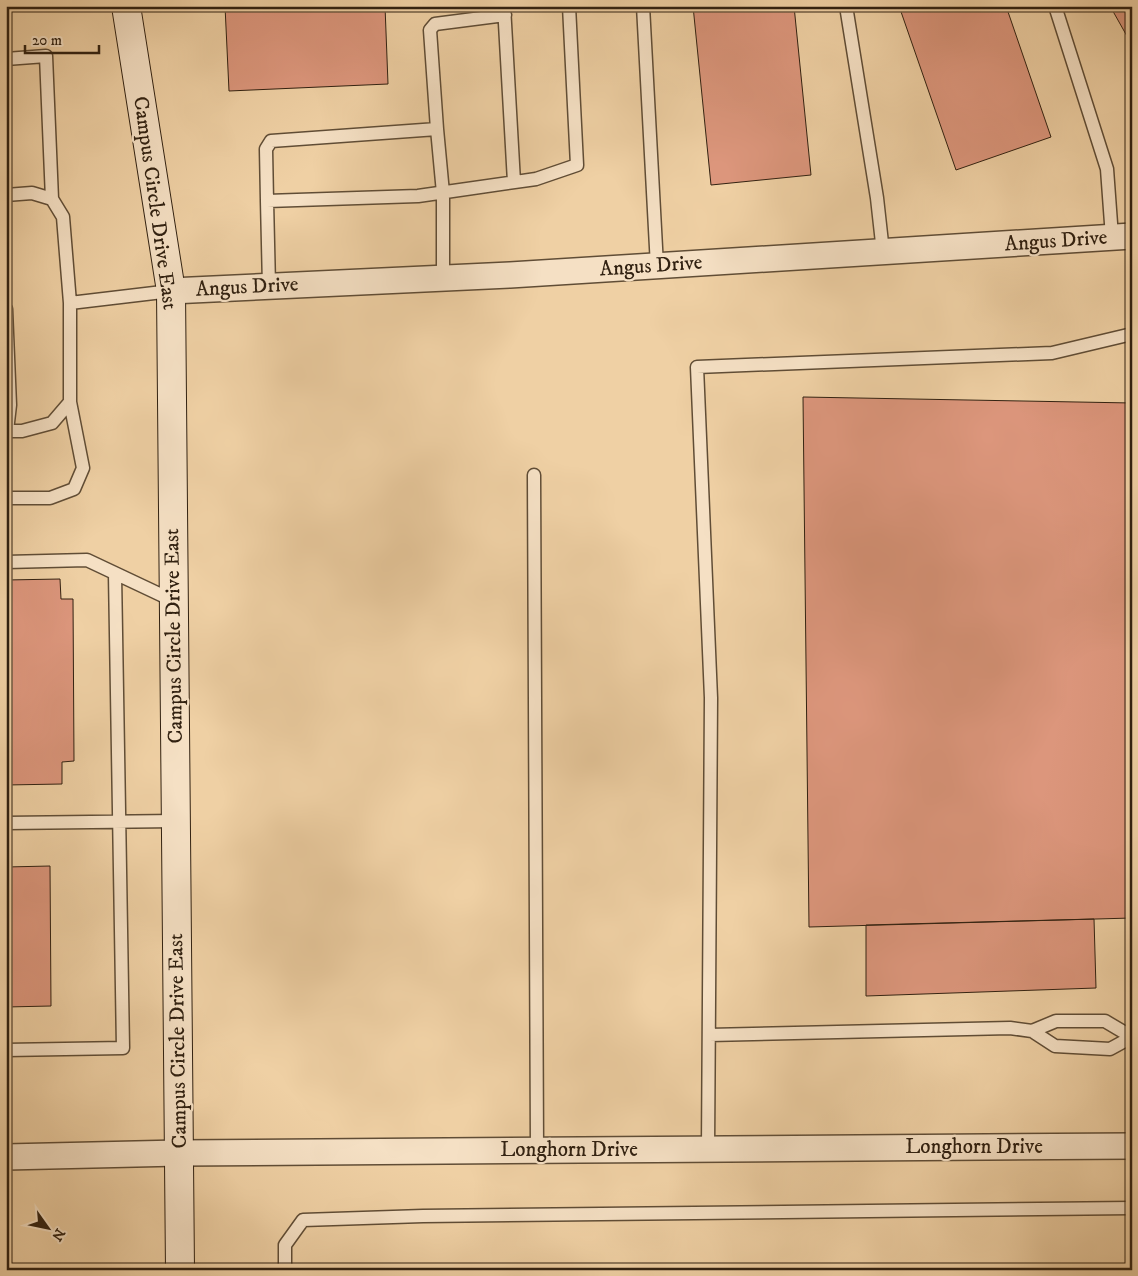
<svg xmlns="http://www.w3.org/2000/svg" width="1138" height="1276" font-family="'IM FELL DW Pica',serif">
  <style>
    .building { fill: #dc967c; stroke: #312111 }
    .lines { fill: none; stroke-linecap: round; stroke-linejoin: round }
    .lane-casing { stroke: #604d36; stroke-width: 15 }
    .street-casing { stroke: #604d36; stroke-width: 28 }
    .secondary-casing { stroke: #312111; stroke-width: 30 }
    .lane { stroke: #f5e0c4; stroke-width: 12 }
    .street { stroke: #f5e0c4; stroke-width: 25 }
    .secondary { stroke: #f5e0c4; stroke-width: 28 }
    .labels { text-anchor: middle; dominant-baseline: central; stroke-width: 4.5; stroke-linejoin: round; paint-order: stroke }
    .street-label { font-size: 21px; fill: #312111; stroke: #f5e0c4 }
  </style>
  <rect width="100%" height="100%" fill="#efd0a4"/>
  <filter id="stains"><feTurbulence type="fractalNoise" baseFrequency=".004" numOctaves="4"/><feColorMatrix values="0 0 0 0 .2 0 0 0 0 .09 0 0 0 0 .02 0 0 0 .5 -.17"/></filter>
  <radialGradient id="worn" r=".72"><stop offset=".6" stop-color="#630" stop-opacity="0"/><stop offset="1" stop-color="#630" stop-opacity=".3"/></radialGradient>
  <!-- building -->
  <path class="building" d="M225,6H385L388,84L229,91Z
    M693,6H794L811,175L711,185Z
    M899,6H1006L1051,137L956,170Z
    M1110,6H1132V45Z
    M803,397L1132,403V918L809,927Z
    M60,579L61,599H73L74,761L62,762V784L6,785V580Z
    M50,866L51,1006L6,1007V867Z
    M1094,919L1096,988L866,996V925Z"/>
  <g class="lines">
    <defs>
      <path id="lane" d="M504,6L514,182
        M643,6L657,266
        M846,6L877,198L883,252
        M1055,6L1107,169L1112,237
        M6,59L46,56L52,199
        M437,129L430,30L435,24L505,15
        M6,195L32,193L52,199L63,217L70,303V402L52,423L22,431H6
        M267,201L266,149L271,141L437,129L443,193V278
        M269,286L267,201L418,196L536,179L577,165L569,6
        M70,303L171,291
        M6,309L10,405L7,431
        M534,475L537,1150
        M6,498H50L74,489L83,468L70,402
        M6,562L87,560L174,601
        M6,823L176,821
        M1032,1031L1056,1021H1105L1132,1037
        M709,1035L1010,1028L1032,1031L1055,1046L1110,1049L1132,1037
        M6,1050L123,1048L115,574
        M708,1149L711,698L697,367L1052,353L1132,334
        M285,1270V1245L303,1220L423,1216L1132,1208"/>
      <path id="street" d="M171,291L510,275L1132,236
        M6,1157L179,1153L1132,1146"/>
      <path id="secondary" d="M126,6L171,291L180,1270"/>
    </defs>
    <!-- lane casing -->
    <use href="#lane" class="lane-casing"/>
    <!-- street casing -->
    <use href="#street" class="street-casing"/>
    <!-- secondary casing -->
    <use href="#secondary" class="secondary-casing"/>
    <!-- lane -->
    <use href="#lane" class="lane"/>
    <!-- street -->
    <use href="#street" class="street"/>
    <!-- secondary -->
    <use href="#secondary" class="secondary"/>
  </g>
  <g class="labels">
    <!-- street labels -->
    <g class="street-label">
      <text transform="translate(155 203) rotate(82)">Campus Circle Drive East</text>
      <text transform="translate(1056 241) rotate(-4)">Angus Drive</text>
      <text transform="translate(651 266) rotate(-4)">Angus Drive</text>
      <text transform="translate(247 287) rotate(-3)">Angus Drive</text>
      <text transform="translate(174 636) rotate(-91)">Campus Circle Drive East</text>
      <text transform="translate(178 1041) rotate(-91)">Campus Circle Drive East</text>
      <text x="974" y="1147">Longhorn Drive</text>
      <text x="569" y="1150">Longhorn Drive</text>
    </g>
  </g>
  <!-- margin -->
  <rect width="1138" height="1276" fill="none" stroke="#efd0a4" stroke-width="25"/>
  <rect x="8" y="8" width="1123" height="1261" fill="none" stroke="#312111" stroke-width="2.5"/>
  <rect x="12" y="12" width="1113" height="1251" fill="none" stroke="#312111"/>
  <!-- north arrow -->
  <g transform="translate(48 1228) rotate(123)" stroke="#f5e0c4" stroke-width="4" paint-order="stroke">
  <path d="M0-4L9 19L0 12L-9 19Z" fill="#312111"/>
  <text y="-8" font-size="14" font-weight="bold" text-anchor="middle" fill="#312111">N</text>
  </g>
  <!-- scale -->
  <path d="M25 45v8h74v-8" fill="none" stroke="#312111" stroke-width="2.5"/>
  <text x="32" y="45" font-size="15" fill="#312111" stroke="#f5e0c4" stroke-width="4" paint-order="stroke">20 m</text>
  <rect width="100%" height="100%" filter="url(#stains)"/>
  <rect width="100%" height="100%" fill="url(#worn)"/>
</svg>
